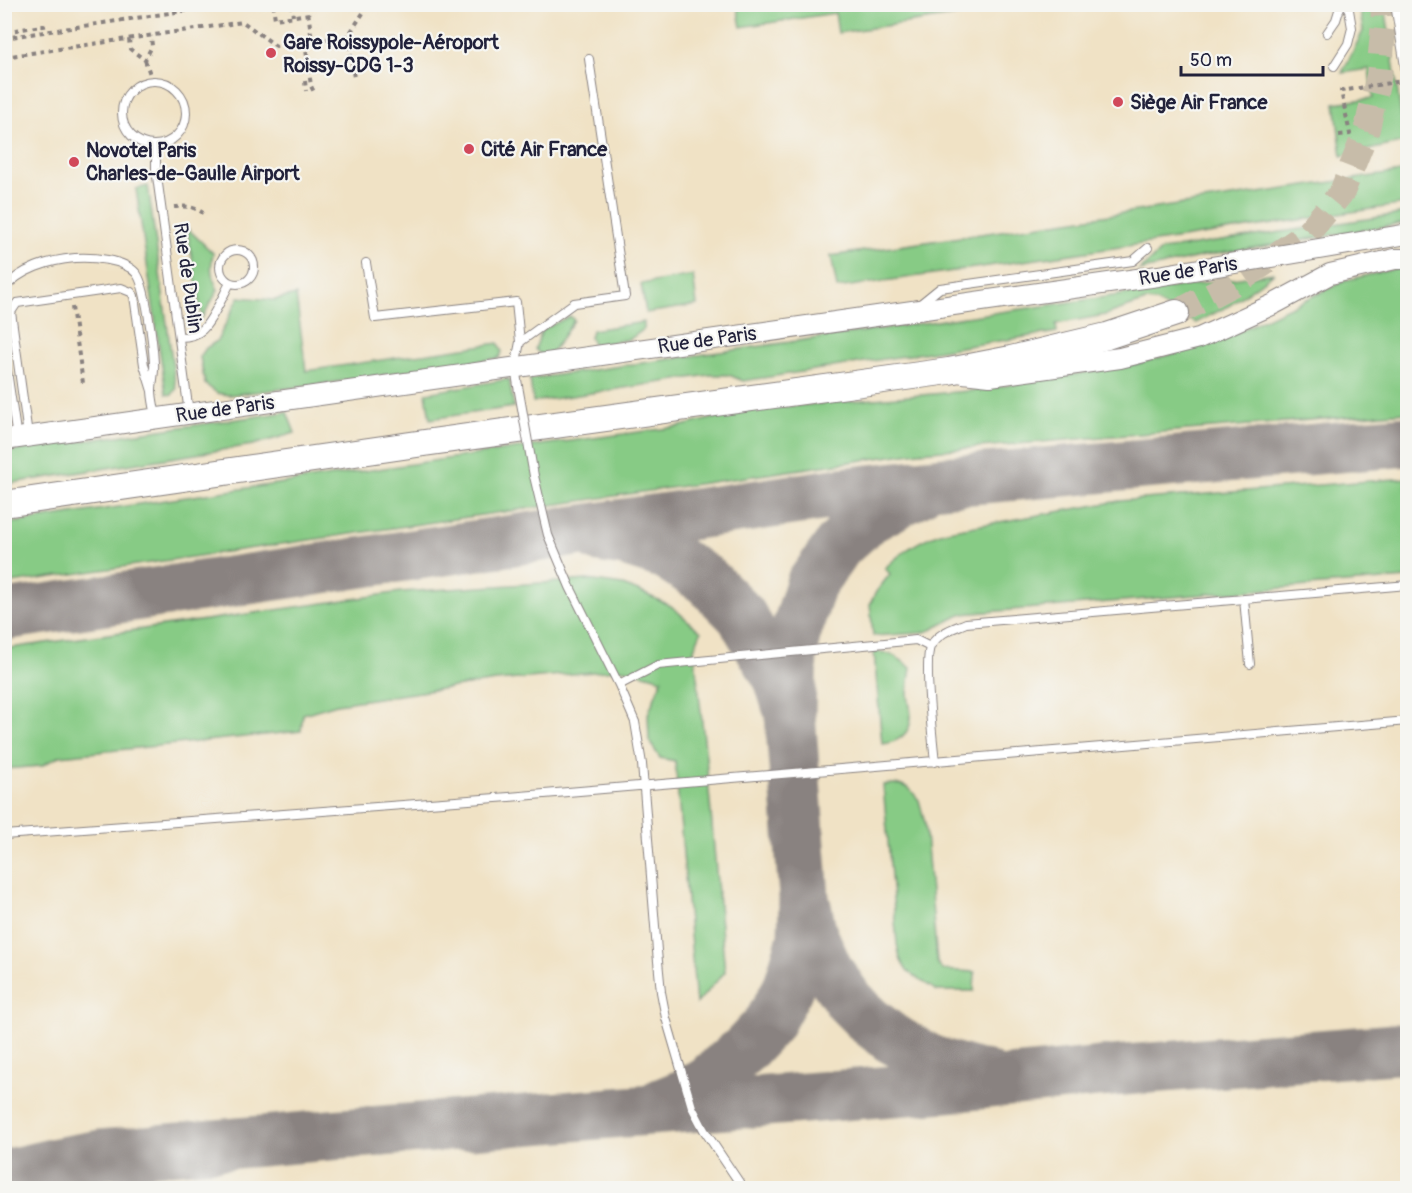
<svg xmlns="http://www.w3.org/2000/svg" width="1412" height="1193" font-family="Pangolin,sans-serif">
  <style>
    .green { fill: #87cb85; stroke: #547660; stroke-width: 1.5 }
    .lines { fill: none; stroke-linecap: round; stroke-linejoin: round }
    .taxiway { stroke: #898280; stroke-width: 51 }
    .primary-tunnel { stroke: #c7bca9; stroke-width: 26; stroke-dasharray: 26 13; stroke-linecap: butt }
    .service-casing { stroke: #898280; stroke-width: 10 }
    .tertiary-casing { stroke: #898280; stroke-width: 22 }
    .primary-casing { stroke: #898280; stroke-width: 28 }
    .path { stroke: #898280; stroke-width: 4; stroke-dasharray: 4.5 4.5; stroke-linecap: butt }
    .service { stroke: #fff; stroke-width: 8 }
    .tertiary { stroke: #fff; stroke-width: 20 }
    .primary { stroke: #fff; stroke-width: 26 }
    .service-bridge-casing { stroke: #898280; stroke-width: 10; stroke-linecap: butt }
    .path-bridge { stroke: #898280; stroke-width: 4; stroke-dasharray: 4.5 4.5; stroke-linecap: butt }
    .service-bridge { stroke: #fff; stroke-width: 8 }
    .poi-dot { fill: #d1495b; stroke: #f6f6f2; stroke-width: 2 }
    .labels { text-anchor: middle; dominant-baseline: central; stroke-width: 4.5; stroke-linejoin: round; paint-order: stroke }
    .poi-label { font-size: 20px; font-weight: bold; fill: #22223b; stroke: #f6f6f2; text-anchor: start }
    .street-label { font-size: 20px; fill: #22223b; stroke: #f6f6f2 }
  </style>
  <rect width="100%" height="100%" fill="#f6f6f2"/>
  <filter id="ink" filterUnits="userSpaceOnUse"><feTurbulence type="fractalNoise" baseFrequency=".0167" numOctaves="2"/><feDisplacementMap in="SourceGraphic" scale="12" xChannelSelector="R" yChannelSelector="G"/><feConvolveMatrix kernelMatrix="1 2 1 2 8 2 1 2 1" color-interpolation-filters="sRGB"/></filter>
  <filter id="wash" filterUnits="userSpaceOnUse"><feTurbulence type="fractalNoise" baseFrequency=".008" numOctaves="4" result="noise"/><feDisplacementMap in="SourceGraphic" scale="24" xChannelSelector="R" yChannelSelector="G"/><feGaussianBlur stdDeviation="1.35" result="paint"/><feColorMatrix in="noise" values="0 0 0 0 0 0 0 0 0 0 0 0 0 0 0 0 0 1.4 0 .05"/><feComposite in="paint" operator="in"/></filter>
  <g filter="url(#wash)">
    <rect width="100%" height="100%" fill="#f0e2c5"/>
    <!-- green -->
    <path class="green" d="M882,4L883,8L906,4L965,5L966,14L838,33L835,13L741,27L737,5Z
      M1359,5H1385L1405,142L1342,156L1335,103L1373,98L1369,69L1342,73L1363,31Z
      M1407,171V223L1204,256L1139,271L1162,250L1406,213L1405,204L1155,242L837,288L831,256Z
      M148,186L176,389L172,395L166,394L136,189Z
      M187,228L213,253C210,269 211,275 218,290L202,318Z
      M1407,266V412L919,452L5,584L4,524L540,445L677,427L747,410L979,390L1137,364L1216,342L1347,280Z
      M1274,273L1230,305L1196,323L1156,302L1146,301L1105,315L1056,324L1057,332L743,381L729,375H709L533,402L530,379Z
      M693,275L697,305L646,313L641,284Z
      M296,295L306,371L498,343L502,352L499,358L308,386L229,395L217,393L205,384L200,357L206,348L217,341L239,297L274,300Z
      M570,316L574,320C570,326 554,351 550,353C547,355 543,354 540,354L535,349L542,330Z
      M644,322V329L630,339L609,343L593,344L590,338L592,330Z
      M509,379L514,407L430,419L426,393Z
      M287,412L295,433L253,445L5,484V452Z
      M1407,478V578L962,614L931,630L921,633L873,636L870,604L876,592L890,574L885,568C904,550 922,538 947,531L1119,501Z
      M588,580L623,585L643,593L671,606L701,632L694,649L706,757L725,972L696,1004L675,761L660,758L649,741L648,714L662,679L626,669L496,681L337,704L303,714L301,731L60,756L41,766L5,769L4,649L401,592Z
      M874,652C891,652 898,657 911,668C910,676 908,684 908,692C908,700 911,709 911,717C911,734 897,743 882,744Z
      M893,784L902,785L909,788L919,800L925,823L937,962L942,970L975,972L974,991H937L907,971L900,959L897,944L883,785Z"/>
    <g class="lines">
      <!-- taxiway -->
      <path class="taxiway" d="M599,537L624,541L665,554L706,580L741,615L779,679L787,705
        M4,615L548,535L849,492L962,480L1408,441
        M806,906L812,934L828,970L849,1001L869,1021L891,1038L932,1061L978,1075H984
        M660,1104L687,1093L709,1079L745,1049L769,1023L788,988L803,938L804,897L790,714L792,652L795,635L811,584L839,545L868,519L918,492
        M4,1175L60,1162L100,1155L330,1135L959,1086L1099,1072L1408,1048"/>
    </g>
  </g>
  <g filter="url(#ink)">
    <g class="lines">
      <!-- primary-tunnel -->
      <path class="primary-tunnel" d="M1176,313L1240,280L1307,234L1342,192L1367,129L1379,75L1384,22L1383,4"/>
      <defs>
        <path id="service" d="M1395,4L1408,85
          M1327,33L1336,20L1341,4
          M1334,66L1348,44L1352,28L1348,4
          M122 113a32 32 0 1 1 64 0a32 32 0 1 1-64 0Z
          M156,146V169L189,413
          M220 267a17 17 0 1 1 34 0a17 17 0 1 1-34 0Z
          M366,263L375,318L516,302L520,342L515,367L518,386
          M4,289C20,269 50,260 75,258C92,257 124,259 136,273C146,284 153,345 154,363C155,372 152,381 152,390C152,399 155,409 156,418
          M919,305L940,288L1133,261L1148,248
          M179,337C187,337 196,336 202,330C212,321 223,296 230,283
          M520,342L574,303L625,296L589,59
          M4,351L17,438
          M28,435L11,312L17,303L121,288L131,292L134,296L144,365L152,391
          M534,476L548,535L570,587L619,685L635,722L642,764L657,951L661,992L666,1018L692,1107L704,1130L743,1188
          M1244,599L1250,664
          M619,685L658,665L916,640L930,647
          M935,762C933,742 923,658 931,645C940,632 952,629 966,623L1408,585
          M4,835L509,797L1408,721"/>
        <path id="tertiary" d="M963,373L990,376L1120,358L1199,338L1274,304L1330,274L1395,259H1408
          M4,440L1158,276L1408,234"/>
        <path id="primary" d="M4,504L424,443L949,371L1011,359L1107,336L1176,313"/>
      </defs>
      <!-- service casing -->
      <use href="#service" class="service-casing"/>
      <!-- tertiary casing -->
      <use href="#tertiary" class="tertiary-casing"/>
      <!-- primary casing -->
      <use href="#primary" class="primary-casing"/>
      <!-- path -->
      <path class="path" d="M273,4L275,19L309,14
        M291,4L293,16
        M307,4L312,41
        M348,36L354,78
        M7,37L6,32H4L41,26H44L45,32
        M4,38L229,4
        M129,39L130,49L145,60L152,46L151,36
        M305,42L311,86L314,92
        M4,57L243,22L276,46L348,36L367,7L389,4
        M145,60L152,80
        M305,81L306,91
        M174,207C185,206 193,206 203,213
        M72,307L83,383"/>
      <!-- service -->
      <use href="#service" class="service"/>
      <!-- tertiary -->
      <use href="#tertiary" class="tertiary"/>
      <!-- primary -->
      <use href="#primary" class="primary"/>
      <defs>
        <path id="service-bridge" d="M518,386L534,476"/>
      </defs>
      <!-- service-bridge casing -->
      <use href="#service-bridge" class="service-bridge-casing"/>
      <!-- path-bridge -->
      <path class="path-bridge" d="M1339,135L1350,134L1341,91L1408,80"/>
      <!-- service-bridge -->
      <use href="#service-bridge" class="service-bridge"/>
    </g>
  </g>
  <!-- markers -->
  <g class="poi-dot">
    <circle cx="271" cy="53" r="6"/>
    <circle cx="1118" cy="102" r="6"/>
    <circle cx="469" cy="149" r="6"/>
    <circle cx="74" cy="162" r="6"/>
  </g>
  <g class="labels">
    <!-- poi labels -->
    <g class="poi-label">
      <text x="283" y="42">Gare Roissypole-Aéroport<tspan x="283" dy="23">Roissy-CDG 1-3</tspan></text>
      <text x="1130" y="102">Siège Air France</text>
      <text x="481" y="149">Cité Air France</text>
      <text x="86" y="150">Novotel Paris<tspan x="86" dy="23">Charles-de-Gaulle Airport</tspan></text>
    </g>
    <!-- street labels -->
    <g class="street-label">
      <text transform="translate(1188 271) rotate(-9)">Rue de Paris</text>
      <text transform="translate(188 278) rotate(82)">Rue de Dublin</text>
      <text transform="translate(707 340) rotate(-8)">Rue de Paris</text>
      <text transform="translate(225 409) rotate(-8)">Rue de Paris</text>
    </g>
  </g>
  <!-- margin -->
  <rect width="1412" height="1193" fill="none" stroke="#f6f6f2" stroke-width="24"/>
  <!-- scale -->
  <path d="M1181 66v9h142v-9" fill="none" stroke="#22223b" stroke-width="3"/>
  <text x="1190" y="66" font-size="18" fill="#22223b" stroke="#f6f6f2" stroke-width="4.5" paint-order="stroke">50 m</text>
</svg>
